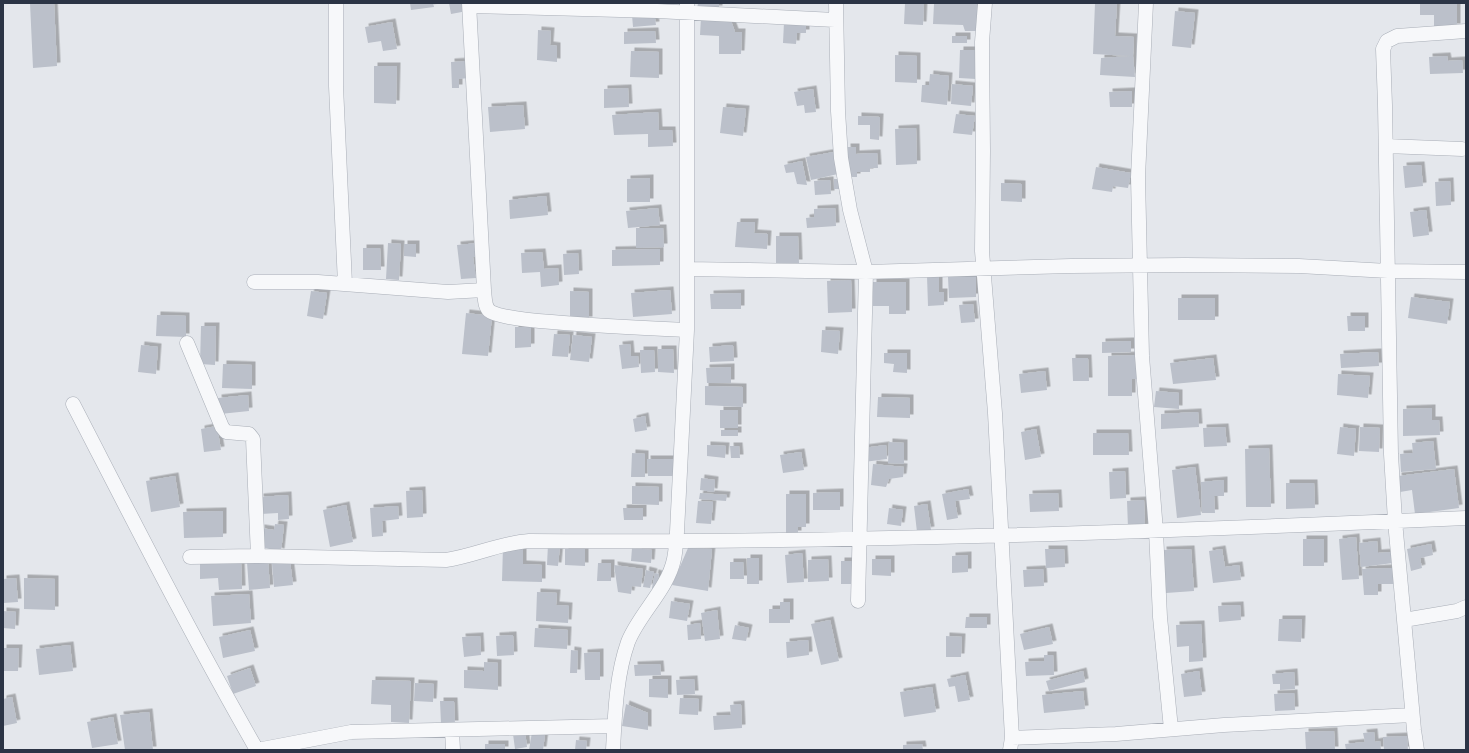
<svg xmlns="http://www.w3.org/2000/svg" width="1469" height="753" font-family="Poppins,sans-serif">
  <style>
    .building { fill: #bbc0ca; filter: url(#shadow) }
    .lines { fill: none; stroke-linecap: round; stroke-linejoin: round }
    .minor-casing { stroke: #a9aeb7; stroke-width: 15 }
    .minor { stroke: #f7f8fa; stroke-width: 14 }
  </style>
  <defs>
    <filter id="shadow"><feDropShadow dx="3.5" dy="-3.5" stdDeviation="0" flood-color="#0004"/></filter>
  </defs>
  <rect width="100%" height="100%" fill="#e4e7ec"/>
  <!-- building -->
  <path class="building" d="M30,3H54L57,66L33,68Z
    M410,3H433L434,7L411,10Z
    M449,3H465L467,11L451,14Z
    M698,3H719V9H697Z
    M905,3H924L923,25L904,24Z
    M1095,3H1117L1115,36L1134,37L1133,56L1135,77L1100,75L1101,58L1131,56L1093,54Z
    M1420,3H1457V27H1434V15H1420Z
    M934,4H977V31H965L963,25L933,24Z
    M1175,11L1195,13L1191,48L1172,46Z
    M654,12L656,25L633,27L632,15Z
    M701,17L730,18L735,32H742L741,54H719V36L700,35Z
    M392,22L397,49L383,51L381,41L368,43L365,27Z
    M784,22L806,24V33H797L796,44L783,43Z
    M538,30L551,31L550,45L557,46V62L537,60Z
    M655,31L656,43L624,44V32Z
    M952,36H967V43H952Z
    M960,50H976V79L959,78Z
    M631,51L659,52V78L630,77Z
    M895,55L917,56V83L895,82Z
    M1447,56L1448,61L1462,60L1463,73L1430,74L1429,57Z
    M468,61L469,78L459,79V88H452L451,62Z
    M374,66H397L396,104L374,103Z
    M930,74L949,76L947,105L921,102L922,85H929Z
    M952,84L973,86L971,106L951,104Z
    M628,88L629,107L604,108V89Z
    M813,89L816,112L805,113L804,105L797,106L794,92Z
    M1132,91V107H1110L1109,92Z
    M523,105L525,129L490,132L488,107Z
    M723,107L746,109L743,136L720,133Z
    M658,112L659,130H672L673,146L648,147V134L614,135L612,115Z
    M956,114L975,116L972,135L953,133Z
    M858,116L880,117L879,140L870,139V125H858Z
    M916,128L917,164L896,165L895,129Z
    M847,147H856V154L877,153L878,168H870V172H857V177H849Z
    M834,152L838,174L811,180L806,157Z
    M802,161L807,185L797,184L794,172L786,173L784,165Z
    M1421,165L1423,186L1405,188L1403,166Z
    M1096,167L1131,173L1128,188L1113,186L1112,192L1092,189Z
    M650,178V202H627V179Z
    M834,179H842V189H834Z
    M830,180L831,194L815,195L814,181Z
    M1450,181L1451,205L1436,206L1435,182Z
    M1001,183L1022,184V202L1001,201Z
    M546,196L548,215L510,219L509,200Z
    M658,208L660,225L628,228L626,211Z
    M835,208L836,226L807,228L806,218L814,217V209Z
    M1426,210L1429,235L1413,237L1410,212Z
    M737,222H755L754,233L768,234L767,249L735,247Z
    M636,228H663L664,247L636,248Z
    M776,236H798L799,263H776Z
    M388,243L401,244L399,280L386,279Z
    M479,243L480,257H473L476,278L461,279L457,245Z
    M404,244H416V257L404,256Z
    M363,248H380L381,270H363Z
    M660,249V265L612,266V250Z
    M542,252L544,269L558,268L559,285L541,287L540,272L522,273L521,253Z
    M578,253L579,274L564,275L563,254Z
    M927,276H939V292H944V305L928,306Z
    M948,277H976V297L949,298Z
    M851,280L852,312L828,313L827,281Z
    M873,282H906V314H889V306H873Z
    M670,290L672,314L633,317L631,293Z
    M311,291L327,293L323,319L307,316Z
    M570,291L589,292V320H570Z
    M741,293V309H711L710,294Z
    M1411,297L1450,302L1447,324L1408,318Z
    M1178,298H1215V320H1178Z
    M973,304L975,322L961,323L959,305Z
    M466,313L492,316L488,356L462,354Z
    M157,315L186,316V337L156,336Z
    M1347,316H1365V331H1348Z
    M201,326H216L215,365L200,364Z
    M515,327H531V347L515,348Z
    M822,330L840,331L838,354L821,352Z
    M554,334L570,335L568,357L552,356Z
    M573,335L592,337L589,362L570,360Z
    M1131,341V352L1102,353V342Z
    M630,344L631,356H638L639,367L622,369L619,345Z
    M141,345L158,347L156,374L138,372Z
    M733,345L734,361L710,362L709,347Z
    M658,349H673L674,373L658,372Z
    M640,350H654L655,372L641,373Z
    M1378,352L1379,366L1341,368L1340,354Z
    M884,353H907V373L893,372L894,364L884,363Z
    M1139,355V379H1132V396H1108V356Z
    M1072,358H1088L1089,381H1073Z
    M1213,358L1216,380L1173,384L1170,363Z
    M223,364L252,365V389L222,388Z
    M731,367V383H707L706,368Z
    M1045,371L1047,390L1021,393L1019,374Z
    M1338,374L1370,376L1368,398L1337,395Z
    M705,386L743,387V407L705,405Z
    M1156,391L1179,393V409L1154,407Z
    M248,395L249,411L220,414L218,398Z
    M878,397L910,398V418L877,417Z
    M1432,408V420H1439L1440,435L1403,436V409Z
    M720,410H738V428H720Z
    M1198,412L1199,427L1161,429V414Z
    M645,416L647,430L635,432L633,419Z
    M217,426L221,450L204,452L201,429Z
    M1225,427L1227,446L1204,447L1203,428Z
    M1340,427L1356,429L1354,456L1337,454Z
    M1360,427L1380,428L1379,452L1359,451Z
    M1036,429L1041,457L1025,460L1021,432Z
    M721,430H738V436H721Z
    M1093,433H1128L1129,455H1093Z
    M1433,441L1436,469L1401,472L1400,454L1413,453L1412,443Z
    M889,442L904,443V464L888,463Z
    M707,445L726,446L725,458L707,456Z
    M886,445L887,459L864,462L863,448Z
    M730,446H739L740,458H731Z
    M1269,448L1271,507H1246L1245,449Z
    M801,452L804,470L783,473L780,455Z
    M632,453L645,454V477H631Z
    M647,459H675V476H648Z
    M873,464L904,467L903,477L889,479L886,487L871,485Z
    M1195,467L1201,515L1177,518L1172,470Z
    M1454,469L1459,508L1415,514L1412,490L1400,492L1398,476Z
    M1125,471L1126,498L1110,499L1109,472Z
    M175,476L180,507L151,512L146,481Z
    M701,478L715,480L714,492L700,490Z
    M1224,480V496H1214L1215,513H1202L1201,482Z
    M1286,483H1314L1315,508L1286,509Z
    M632,486L659,487V505L632,504Z
    M968,489L970,499L955,501L958,518L947,520L942,494Z
    M422,490L423,517L407,518L406,491Z
    M840,492V510H813V493Z
    M700,493L727,495L726,501L699,499Z
    M1058,493L1059,511L1030,512L1029,494Z
    M786,494H806V527H798V534H786Z
    M288,495L289,519L278,520V513L261,514L260,497Z
    M1144,500L1145,528H1128L1127,501Z
    M698,501L713,502L711,524L696,523Z
    M927,504L931,530L917,532L914,506Z
    M346,505L353,542L330,547L323,510Z
    M398,506L399,519L382,521L383,536L372,537L370,508Z
    M623,508H643V520H624Z
    M889,508L903,510L901,526L887,524Z
    M223,511V537L184,538L183,512Z
    M275,524L284,525L281,552L262,547L261,528L274,530Z
    M1356,537L1359,579L1342,580L1339,539Z
    M1303,539H1324V566H1303Z
    M1377,541L1378,553L1392,552L1393,563L1361,567L1359,543Z
    M548,544L560,545L558,566L547,565Z
    M1431,544L1433,555L1420,558L1422,568L1411,571L1407,549Z
    M503,546L523,547V564L542,565V582L502,581Z
    M632,548L652,550L651,563L631,561Z
    M688,548L712,549L708,591L672,585Z
    M565,549H585V566L565,565Z
    M1045,549H1064L1065,567L1046,568Z
    M1191,549L1194,591L1166,593L1163,550Z
    M1222,549L1225,567L1239,565L1241,580L1213,583L1209,551Z
    M802,553L804,582L787,583L785,555Z
    M968,555V572L952,573V556Z
    M747,558H759V584H747Z
    M828,559L829,581L808,582V560Z
    M872,559H891V576L872,575Z
    M268,560L270,588L249,590L247,562Z
    M290,561L293,585L274,587L272,563Z
    M841,561H853V584H841Z
    M241,562L242,589L219,590L218,578L200,579V564Z
    M730,562H743L744,579H730Z
    M598,563H611V581H597Z
    M614,565L643,569L641,587L632,586L631,594L618,592Z
    M1393,568L1394,584H1378V595H1364L1362,569Z
    M1043,569L1044,586L1024,587L1023,570Z
    M646,570L654,572L650,588L643,587Z
    M655,573L659,574L656,589L652,588Z
    M16,578L18,602L3,603V579Z
    M24,578L55,579V610L24,609Z
    M537,592L557,593L556,605L569,606L568,623L536,621Z
    M249,594L251,623L213,626L211,596Z
    M671,601L690,604L687,621L669,618Z
    M780,602H790V623H769V609H780Z
    M1240,605L1241,620L1219,622L1218,606Z
    M717,610L720,639L705,641L701,613Z
    M3,611L16,612L15,629L3,628Z
    M966,617H987V628H965Z
    M1279,619H1302L1301,642L1278,641Z
    M830,620L839,661L821,665L811,624Z
    M700,623L701,639L688,640L687,625Z
    M1201,624L1203,661L1189,662V646L1177,647L1176,625Z
    M735,625L749,628L746,641L732,639Z
    M1049,627L1053,644L1024,650L1020,634Z
    M535,628L568,630L567,649L534,647Z
    M250,630L255,651L223,658L219,637Z
    M513,635L514,655L497,656L496,636Z
    M480,636L481,655L464,657L462,637Z
    M946,636L962,637L961,657H946Z
    M808,640L809,655L787,658L786,642Z
    M70,645L73,671L39,675L36,649Z
    M3,648H19L18,671H3Z
    M571,650L578,651L577,673H570Z
    M600,652V680H585L584,653Z
    M1044,655H1053L1054,675L1026,676L1025,662L1044,661Z
    M484,662L498,663V690L464,688V670L484,671Z
    M660,664L661,675L635,676L634,665Z
    M250,668L256,686L233,694L227,676Z
    M1083,671L1085,682L1049,691L1046,681Z
    M1199,671L1202,695L1184,697L1181,674Z
    M1294,672L1295,689L1280,690V684H1273L1272,674Z
    M965,675L970,700L958,702L955,686L949,687L947,679Z
    M649,679H668V698L649,697Z
    M694,679L695,694L677,695L676,680Z
    M372,680L411,681L409,723L391,722V705L371,704Z
    M415,683L434,684L433,702L414,701Z
    M932,687L936,712L904,717L900,692Z
    M1083,691L1085,709L1044,713L1042,695Z
    M1294,693L1295,710L1275,711L1274,694Z
    M12,697L17,723L3,726V699Z
    M680,698L699,699L698,715L679,714Z
    M440,701H454L455,724H441Z
    M626,704L648,713V730L622,726Z
    M741,704L742,728L714,730L713,716L731,715L730,705Z
    M149,712L153,750H125L120,715Z
    M113,717L118,744L92,748L87,722Z
    M1334,731L1335,750H1306L1305,732Z
    M525,732L527,747L515,749L513,734Z
    M532,732L545,734L543,750H529Z
    M1374,732L1375,742L1380,741L1381,750H1346L1345,744L1365,742L1363,733Z
    M1407,736L1408,750H1384L1383,737Z
    M576,740L587,741L586,750H575Z
    M485,744H505V750H485Z
    M922,744L923,750H903V745Z"/>
  <g class="lines">
    <defs>
      <path id="minor" d="M336,3V86L345,284
        M469,3L484,290C485,297 484,308 491,312C504,318 537,321 552,322C597,326 642,328 687,330
        M836,3L838,111L841,158L850,210L866,272L858,601
        M985,3L982,42L983,151L982,251L995,413L1012,738L1010,750
        M1146,3L1138,177L1142,356L1156,531L1160,617L1171,729
        M470,6L657,11L835,20
        M1386,146L1462,149
        M687,269L866,272L1071,266L1185,265L1299,266L1388,271L1466,272
        M254,282H318L448,292L484,290
        M187,343L222,427L226,432L249,434L253,439L258,556
        M73,404C133,520 192,637 257,750
        M190,557L258,556L446,560C474,556 500,543 529,541C841,543 1154,532 1466,518
        M1404,620L1457,611L1466,607
        M452,730L453,750
        M1012,738L1116,734L1224,725L1412,715
        M257,750L351,732L614,726
        M613,750C615,714 616,676 628,642C639,614 668,589 674,559C676,550 676,541 677,532L687,330V3
        M1417,750L1414,730L1395,521L1391,454L1385,105L1383,49L1387,41L1397,36L1466,31"/>
    </defs>
    <!-- minor casing -->
    <use href="#minor" class="minor-casing"/>
    <!-- minor -->
    <use href="#minor" class="minor"/>
  </g>
  <!-- border -->
  <rect width="1469" height="753" fill="none" stroke="#2b3445" stroke-width="8"/>
</svg>
